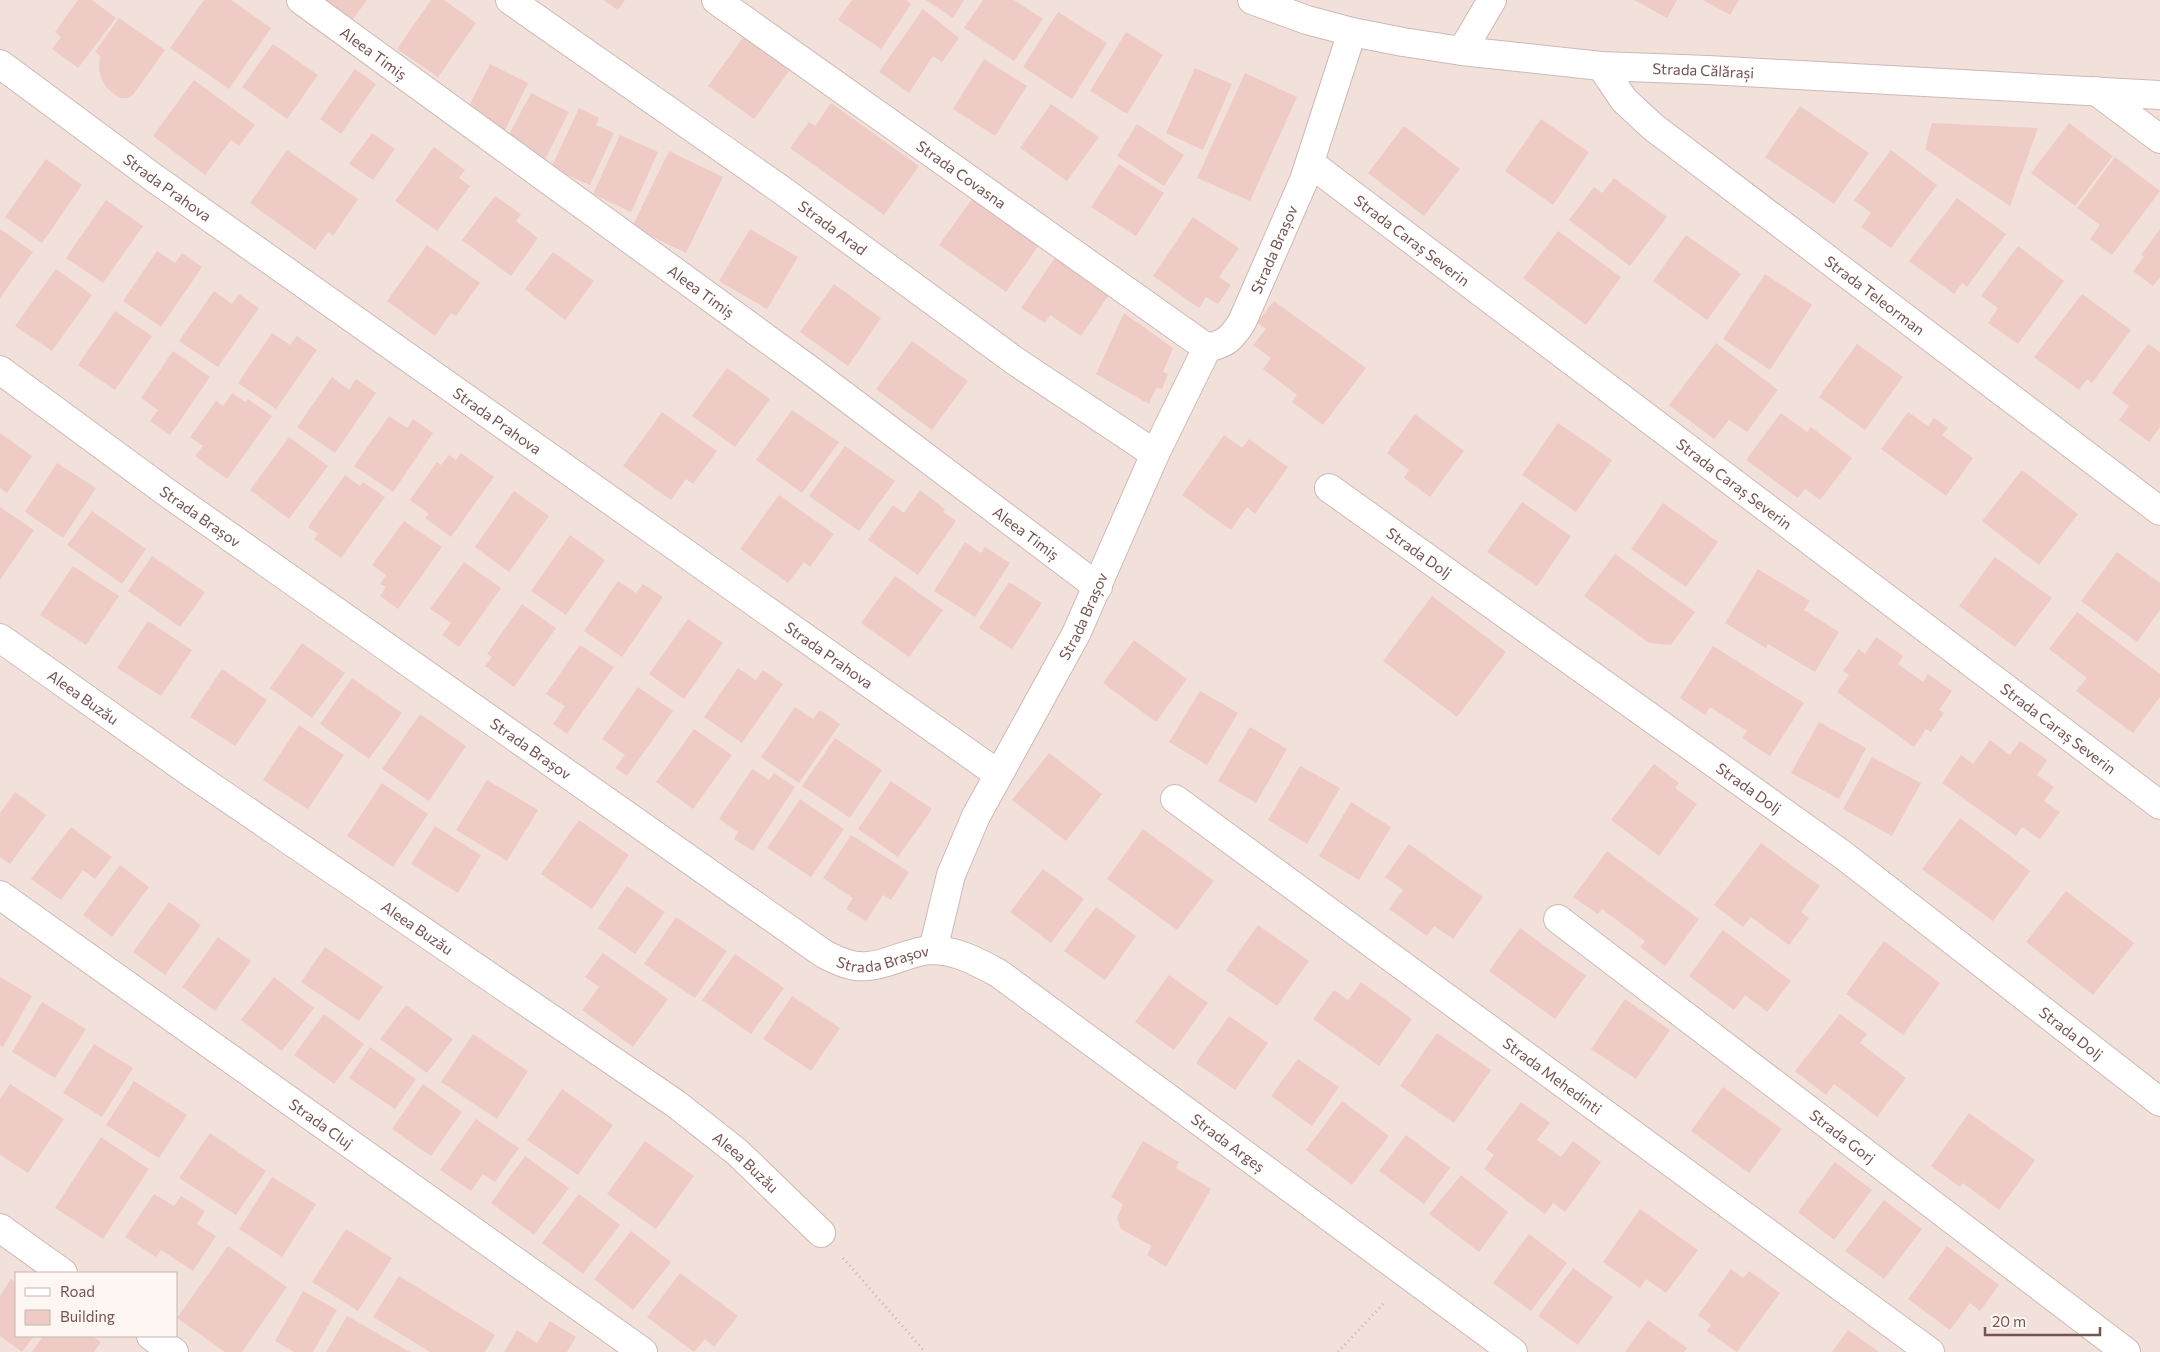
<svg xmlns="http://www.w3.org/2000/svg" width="2160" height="1352" font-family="Commissioner,sans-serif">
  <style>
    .residential { fill: #f2e1da; fill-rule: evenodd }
    .building { fill: #eecbc5 }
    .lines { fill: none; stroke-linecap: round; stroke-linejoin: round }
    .street-casing { stroke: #ceb9b4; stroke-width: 30 }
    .path { stroke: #d3aea8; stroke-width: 3; stroke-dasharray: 1 4; stroke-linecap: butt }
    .street { stroke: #fff; stroke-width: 28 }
    .labels { text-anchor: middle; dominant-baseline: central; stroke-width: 4; stroke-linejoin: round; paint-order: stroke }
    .street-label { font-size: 15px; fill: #745450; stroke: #fef6f2 }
  </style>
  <rect width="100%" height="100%" fill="#fbf1eb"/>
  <!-- residential -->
  <path class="residential" d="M0,0H2160V1352H0ZM16,1273H176V1336H16Z"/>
  <!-- building -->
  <path class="building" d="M78,0H92L116,18L78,68L52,49L61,37L55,32Z
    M204,0H231L271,28L229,89L170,48Z
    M318,0H367L350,23Z
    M431,0H444L476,23L438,77L397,49Z
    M603,0H625L618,10Z
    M852,0H906L911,4L881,49L838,20Z
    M926,0H964L953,18Z
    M983,0H1014L1043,19L1014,61L964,28Z
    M1634,0H1677L1667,18Z
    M1703,0H1739L1730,15Z
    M923,9L959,38L942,62L933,56L909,93L879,72Z
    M1058,12L1107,43L1072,99L1023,67Z
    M119,18L165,50L133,95L127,98H120L114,94L106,87L101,78L99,70L100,56L95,52Z
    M1126,32L1163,55L1127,114L1090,91Z
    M744,36L790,70L754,119L708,86Z
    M273,44L318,75L287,119L242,87Z
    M984,59L1027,86L995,136L953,109Z
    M490,64L528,83L504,132L466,112Z
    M1195,68L1232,84L1203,150L1166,133Z
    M355,69L376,84L341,134L320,119Z
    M1245,73L1297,97L1250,201L1197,178Z
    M194,80L255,125L239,146L231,140L205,175L153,136Z
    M531,93L569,112L545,160L506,140Z
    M831,103L919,166L884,215L790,148L809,122L815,126Z
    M1051,104L1099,137L1067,181L1020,148Z
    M1800,106L1869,153L1834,204L1765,157Z
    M579,108L599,118L596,125L614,133L590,185L551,168Z
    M1541,119L1589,152L1553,205L1505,171Z
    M1932,123L2038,128L2010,206L1925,149Z
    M2069,123L2113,156L2075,206L2031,173Z
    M1137,124L1184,155L1164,186L1117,156Z
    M1404,126L1460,169L1424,216L1368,173Z
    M372,133L395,149L373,180L349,164Z
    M620,135L658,152L631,212L593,194Z
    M434,147L465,170L459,178L470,186L437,231L395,201Z
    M287,150L358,199L333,236L328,232L315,250L250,203Z
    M1891,150L1937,185L1891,248L1861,227L1871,213L1854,200Z
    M669,151L723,177L686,253L632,227Z
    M2115,157L2160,191L2112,255L2090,239L2100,225L2077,208Z
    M46,159L82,185L42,243L5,217Z
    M1119,164L1164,193L1136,236L1091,207Z
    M1614,178L1667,217L1630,266L1569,220L1594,187L1602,193Z
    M495,196L521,214L516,221L538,238L511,276L462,240Z
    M1957,198L2006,234L1967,287L1962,283L1954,294L1909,261Z
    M972,199L1039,245L1006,292L939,245Z
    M106,200L143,226L103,283L66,258Z
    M1193,217L1239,248L1219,277L1231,285L1218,304L1206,297L1199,308L1153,276Z
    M0,229L33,252L0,298Z
    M750,229L798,257L767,309L719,281Z
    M2160,229V277L2153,286L2133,271L2144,257L2141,255Z
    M1558,231L1621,277L1586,325L1523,278Z
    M1686,235L1741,274L1707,320L1653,281Z
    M427,245L480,283L456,316L451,313L435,336L387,301Z
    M2018,246L2064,281L2018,344L1988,323L1998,308L1981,296Z
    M157,251L175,263L182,253L202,267L161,327L123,301Z
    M553,252L594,281L565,320L525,289Z
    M1058,253L1112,290L1081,336L1050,315L1045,323L1021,308Z
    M56,269L92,295L52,351L15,326Z
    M1765,274L1812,305L1770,370L1723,339Z
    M834,284L881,318L848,366L800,332Z
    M214,291L232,304L239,294L259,308L218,367L179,341Z
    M2082,294L2131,330L2092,383L2087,379L2079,390L2034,357Z
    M1274,301L1366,368L1323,425L1292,402L1297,395L1263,369L1271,358L1253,345L1266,329L1257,323Z
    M115,311L152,336L115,390L78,365Z
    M1124,313L1173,348L1163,372L1168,374L1162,389L1156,388L1149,404L1096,374Z
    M272,333L290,345L297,336L317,350L276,409L238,383Z
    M912,341L968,381L932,430L876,389Z
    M1716,343L1778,390L1747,432L1729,420L1714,439L1669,405Z
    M1857,344L1903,377L1865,430L1819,397Z
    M2148,344L2160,352V427L2149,442L2119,420L2129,406L2112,393Z
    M173,351L210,377L170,435L150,421L158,410L141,398Z
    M727,368L770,399L735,447L692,416Z
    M332,377L349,390L356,379L376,393L335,453L297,427Z
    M232,393L245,402L248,399L272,416L227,479L195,456L203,446L190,437L216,401L223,406Z
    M792,410L839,442L802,493L756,460Z
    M662,412L717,451L693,484L686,479L671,500L623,466Z
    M1908,412L1928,426L1934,418L1948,428L1942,435L1973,458L1946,496L1881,449Z
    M1781,413L1807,432L1811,427L1852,458L1820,500L1805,489L1798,498L1746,460Z
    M1415,414L1464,451L1430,497L1404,478L1409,470L1387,453Z
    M389,416L407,428L413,419L433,433L393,492L354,466Z
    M1558,423L1612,460L1576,512L1522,475Z
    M0,433L32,456L7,493L0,488Z
    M1224,435L1242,448L1249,439L1288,467L1255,514L1247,507L1231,530L1182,495Z
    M289,437L328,466L289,519L250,490Z
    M845,446L895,481L859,531L809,496Z
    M461,453L494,477L451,537L425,518L429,514L410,500L437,462L441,465L449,455L456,460Z
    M57,463L96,488L63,538L25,512Z
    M2022,470L2078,514L2039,565L1982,521Z
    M345,475L360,486L363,482L385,497L341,558L314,539L318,534L308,527Z
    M920,490L945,509L943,512L956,521L918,575L868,540L893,505L904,513Z
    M514,491L549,516L509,572L475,547Z
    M779,495L834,534L810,567L804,562L788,583L740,549Z
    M1522,502L1571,536L1537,586L1487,552Z
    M1663,503L1718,542L1686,587L1631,549Z
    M0,507L34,530L0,580Z
    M92,511L146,549L122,584L67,545Z
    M404,521L442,547L398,609L380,596L386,587L380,584L386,575L372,565Z
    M570,535L605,560L566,615L531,591Z
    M965,542L981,553L985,547L1010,563L975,617L934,591Z
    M2117,552L2160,583V610L2137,642L2081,601Z
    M1615,554L1695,612L1671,645L1649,643L1584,596Z
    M152,556L205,592L180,627L128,591Z
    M1995,557L2052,598L2015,647L1959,606Z
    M464,562L501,588L459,647L442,635L451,623L430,609Z
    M73,566L119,596L86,645L40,615Z
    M1758,569L1810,601L1804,610L1839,632L1815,672L1768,644L1766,648L1725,623Z
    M895,576L943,610L909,657L861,623Z
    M618,581L636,593L643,584L663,597L622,657L584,631Z
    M1009,582L1042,603L1012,649L979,628Z
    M1432,596L1506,652L1457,717L1383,661Z
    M522,604L556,628L514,687L485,666L492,657L487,654Z
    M2077,612L2160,674V697L2133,733L2076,691L2087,678L2049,649Z
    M688,619L723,643L684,699L649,674Z
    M148,621L192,650L161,696L117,668Z
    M1876,637L1903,656L1898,664L1923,682L1928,674L1952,691L1939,710L1944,713L1931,732L1926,729L1914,747L1837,692L1849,675L1843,671L1859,649L1865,654Z
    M1134,640L1187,679L1156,722L1103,683Z
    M302,643L345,673L312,718L270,688Z
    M580,645L614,667L567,734L553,724L565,706L546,694Z
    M1713,646L1804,703L1770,756L1742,738L1747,731L1710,707L1705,715L1680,698Z
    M738,668L756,680L763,670L783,684L742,743L704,717Z
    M222,669L267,700L235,746L190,717Z
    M352,678L402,713L369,759L320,724Z
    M638,687L673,711L627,776L615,768L625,755L602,739Z
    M1200,691L1238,713L1207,765L1169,742Z
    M795,707L813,719L820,710L840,724L799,783L761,757Z
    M420,714L466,746L429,801L382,769Z
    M1819,722L1866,748L1839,799L1791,773Z
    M299,725L344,755L308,809L263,780Z
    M1250,727L1287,749L1256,803L1218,781Z
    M694,729L732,755L693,809L656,782Z
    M835,738L882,770L850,818L802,786Z
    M1990,740L2010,755L2020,741L2047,760L2037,775L2054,787L2044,801L2060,812L2040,839L2022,827L2016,836L1942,783L1961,755L1973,764Z
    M1049,753L1102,794L1066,841L1012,800Z
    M1872,757L1921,783L1892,836L1843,809Z
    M1654,764L1679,783L1675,788L1697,804L1659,856L1611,820Z
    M1300,766L1340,788L1307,844L1268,820Z
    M752,769L769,780L774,773L795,787L753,851L734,839L738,832L719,819Z
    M487,780L538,810L507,861L456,830Z
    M891,781L932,809L898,857L858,829Z
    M382,783L428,814L393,867L347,836Z
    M15,792L46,815L10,864L0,857V813Z
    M800,799L844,829L811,877L767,848Z
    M1351,802L1391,827L1359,880L1319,856Z
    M1960,818L2030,871L1993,921L1922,869Z
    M579,820L629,855L592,909L541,874Z
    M435,826L481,855L458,893L411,864Z
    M71,827L112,857L95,879L83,870L61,900L31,879Z
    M1143,829L1214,881L1177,930L1107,879Z
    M851,835L909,872L891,900L883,895L866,921L846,909L853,898L823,878Z
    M1761,843L1820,886L1801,912L1809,918L1789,945L1751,917L1743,927L1714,905Z
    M1409,844L1483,897L1453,939L1434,926L1427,936L1389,909L1403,890L1385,877Z
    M1607,851L1699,919L1665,966L1640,947L1645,941L1602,909L1598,914L1573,897Z
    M120,865L149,887L112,937L83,915Z
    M1043,869L1084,899L1051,943L1010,912Z
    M627,886L665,912L635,954L598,928Z
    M2066,891L2134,943L2093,995L2026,942Z
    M169,902L201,925L165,975L133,952Z
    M1096,907L1136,936L1105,980L1064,951Z
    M676,917L727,951L695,998L644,964Z
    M1258,925L1309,961L1277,1006L1226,970Z
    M1520,928L1586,976L1555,1019L1489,971Z
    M1723,930L1791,981L1767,1012L1745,995L1734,1010L1689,976Z
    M218,937L251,961L215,1011L182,987Z
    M1884,941L1940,983L1903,1035L1846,994Z
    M325,947L383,987L359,1021L301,982Z
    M603,953L668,999L633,1047L582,1010L599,987L585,977Z
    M735,954L784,988L751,1034L702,1000Z
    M1169,975L1208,1003L1174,1050L1135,1022Z
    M0,977L32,996L3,1047L0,1045Z
    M274,977L314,1008L282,1051L241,1020Z
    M1361,982L1412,1019L1379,1066L1313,1019L1334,990L1348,1000Z
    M792,996L840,1028L811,1071L763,1039Z
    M1625,999L1670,1030L1636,1079L1591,1049Z
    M42,1002L86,1029L55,1078L12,1052Z
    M406,1005L453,1039L427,1073L380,1039Z
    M324,1014L364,1044L334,1084L294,1055Z
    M1840,1014L1867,1034L1860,1043L1906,1078L1877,1117L1834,1084L1826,1095L1795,1071Z
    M1229,1016L1268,1043L1235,1090L1196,1063Z
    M1437,1033L1491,1070L1454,1123L1400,1086Z
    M473,1034L528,1071L497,1119L441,1082Z
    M94,1044L133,1068L102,1117L63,1093Z
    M370,1047L416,1079L395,1109L349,1078Z
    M1298,1059L1339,1087L1312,1126L1271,1096Z
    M134,1081L187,1115L159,1158L106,1125Z
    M10,1084L64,1119L28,1173L0,1155V1099Z
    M423,1084L462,1112L431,1156L392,1129Z
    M1723,1087L1782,1129L1749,1173L1691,1131Z
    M562,1089L613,1125L578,1175L527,1140Z
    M1342,1101L1389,1136L1352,1185L1306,1150Z
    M1521,1102L1550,1123L1537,1140L1561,1157L1573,1141L1601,1162L1565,1212L1553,1203L1545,1214L1484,1169L1494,1155L1486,1149Z
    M1969,1113L2035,1160L1999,1210L1963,1183L1960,1187L1931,1166Z
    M476,1119L519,1148L495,1182L483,1174L471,1191L440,1170Z
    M210,1133L266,1171L236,1215L179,1178Z
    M1406,1135L1450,1168L1424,1204L1379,1171Z
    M101,1137L149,1169L103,1239L55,1208Z
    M645,1141L694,1176L656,1229L607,1194Z
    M1143,1141L1179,1162L1176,1168L1211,1189L1166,1267L1147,1255L1152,1246L1121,1229L1117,1218L1123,1204L1111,1197Z
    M525,1156L569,1188L534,1235L491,1203Z
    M1835,1162L1872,1190L1834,1240L1798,1212Z
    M1461,1175L1508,1212L1479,1252L1429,1214Z
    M272,1177L316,1204L282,1257L239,1229Z
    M154,1194L174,1206L181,1196L205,1211L197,1224L216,1236L193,1271L161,1250L156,1257L125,1237Z
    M579,1194L620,1225L583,1274L542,1243Z
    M1884,1200L1922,1229L1884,1279L1845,1251Z
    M1640,1209L1698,1250L1666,1293L1646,1279L1640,1288L1603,1262Z
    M346,1229L392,1258L358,1311L312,1282Z
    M631,1231L671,1262L633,1310L594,1279Z
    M1529,1234L1567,1263L1531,1311L1493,1283Z
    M228,1246L287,1287L242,1352H225L177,1318Z
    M1947,1246L1999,1285L1980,1311L1970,1303L1950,1330L1908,1299Z
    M1573,1268L1613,1297L1578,1345L1538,1316Z
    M1731,1269L1743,1278L1749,1271L1780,1293L1737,1352L1707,1331L1711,1325L1698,1315Z
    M680,1273L738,1316L714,1347L705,1339L694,1352L647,1317Z
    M399,1276L495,1335L485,1352H430L373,1317Z
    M11,1279L16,1283V1336H34L22,1352L0,1336V1296Z
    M303,1291L337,1310L313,1352H294L275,1341Z
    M347,1316L410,1352H326Z
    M1648,1320L1687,1348L1684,1352H1625Z
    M550,1321L576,1337L567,1352H504L517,1330L537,1343Z
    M1848,1330L1879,1352H1832Z
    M43,1336H92L101,1342L94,1352H32Z"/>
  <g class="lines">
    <defs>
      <g id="street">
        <path id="s1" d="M301,0L814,373L1098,587"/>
        <path id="s2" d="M510,0L783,191L1015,361L1155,454"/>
        <path id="s3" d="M716,0L1207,348"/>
        <path id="s4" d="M1252,0L1307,20L1352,32L1403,42L1462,51L1601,66L1708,70L2160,95"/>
        <path d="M1462,51L1492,0"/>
        <path id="s5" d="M0,64L154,178L998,774"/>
        <path id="s6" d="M1601,66L1624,100L1653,127L2160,511"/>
        <path d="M2096,91L2160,139"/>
        <path id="s7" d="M1310,163L2160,805"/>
        <path id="s8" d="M0,370L166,492L824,954C838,961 852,968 868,966C891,964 909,951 932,950C955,950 978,962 998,973L1513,1352"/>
        <path id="s9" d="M1329,488L1843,855L2160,1102"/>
        <path id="s10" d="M0,638L194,775L676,1104L737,1152L821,1233"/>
        <path id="s11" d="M1175,799L1930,1352"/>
        <path id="s12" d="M0,895L643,1352"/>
        <path id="s13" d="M1558,919L2126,1352"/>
        <path id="s14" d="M933,950L951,875L976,816L1076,634L1155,454L1207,348C1227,343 1231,339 1242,322L1304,180L1352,32"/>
        <path d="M0,1228L63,1273"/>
        <path d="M151,1336L174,1352"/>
      </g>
    </defs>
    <!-- street casing -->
    <use href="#street" class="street-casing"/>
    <!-- path -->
    <path class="path" d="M843,1258L925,1352
      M1338,1352L1386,1301"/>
    <!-- street -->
    <use href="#street" class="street"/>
  </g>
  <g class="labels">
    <!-- street labels -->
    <g class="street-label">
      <text stroke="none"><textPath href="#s1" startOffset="90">Aleea Timiș</textPath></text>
      <text stroke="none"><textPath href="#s4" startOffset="459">Strada Călărași</textPath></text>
      <text stroke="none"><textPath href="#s3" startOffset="301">Strada Covasna</textPath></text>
      <text stroke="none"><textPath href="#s5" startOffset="208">Strada Prahova</textPath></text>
      <text stroke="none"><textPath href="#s2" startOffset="395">Strada Arad</textPath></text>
      <text stroke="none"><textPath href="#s7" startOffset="128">Strada Caraș Severin</textPath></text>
      <text stroke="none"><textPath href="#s14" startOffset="788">Strada Brașov</textPath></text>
      <text stroke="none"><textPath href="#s1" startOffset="495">Aleea Timiș</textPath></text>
      <text stroke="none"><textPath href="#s6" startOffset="359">Strada Teleorman</textPath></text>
      <text stroke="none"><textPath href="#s5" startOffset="612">Strada Prahova</textPath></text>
      <text stroke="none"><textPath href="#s7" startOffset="532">Strada Caraș Severin</textPath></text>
      <text stroke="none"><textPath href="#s8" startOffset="248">Strada Brașov</textPath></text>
      <text stroke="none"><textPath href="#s1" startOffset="900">Aleea Timiș</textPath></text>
      <text stroke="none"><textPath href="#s9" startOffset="111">Strada Dolj</textPath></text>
      <text stroke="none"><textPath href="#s14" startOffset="368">Strada Brașov</textPath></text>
      <text stroke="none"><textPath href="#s5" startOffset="1018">Strada Prahova</textPath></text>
      <text stroke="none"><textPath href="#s10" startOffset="102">Aleea Buzău</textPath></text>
      <text stroke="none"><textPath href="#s7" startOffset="938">Strada Caraș Severin</textPath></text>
      <text stroke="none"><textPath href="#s8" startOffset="652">Strada Brașov</textPath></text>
      <text stroke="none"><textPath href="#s9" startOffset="516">Strada Dolj</textPath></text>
      <text stroke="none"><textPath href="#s10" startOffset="508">Aleea Buzău</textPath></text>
      <text stroke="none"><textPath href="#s8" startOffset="1072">Strada Brașov</textPath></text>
      <text stroke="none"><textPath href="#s9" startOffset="921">Strada Dolj</textPath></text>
      <text stroke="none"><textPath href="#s11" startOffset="468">Strada Mehedinti</textPath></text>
      <text stroke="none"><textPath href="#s12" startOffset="394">Strada Cluj</textPath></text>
      <text stroke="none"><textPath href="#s13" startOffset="358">Strada Gorj</textPath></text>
      <text stroke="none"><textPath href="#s8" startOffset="1479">Strada Argeș</textPath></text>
      <text stroke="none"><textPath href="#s10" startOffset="912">Aleea Buzău</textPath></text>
    </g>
  </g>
  <!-- legend -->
  <rect x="15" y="1272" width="162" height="65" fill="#fef6f2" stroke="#c7b5b1"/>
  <rect x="25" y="1288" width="25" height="8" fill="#ffffff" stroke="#c7b5b1"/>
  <text x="60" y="1297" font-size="15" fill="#745450">Road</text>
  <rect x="25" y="1310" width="25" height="15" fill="#eecbc5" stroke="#c7b5b1"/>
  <text x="60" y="1322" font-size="15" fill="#745450">Building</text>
  <!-- scale -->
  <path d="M1985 1327v8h115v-8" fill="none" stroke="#745450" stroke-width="2.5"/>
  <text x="1992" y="1327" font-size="15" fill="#745450" stroke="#fef6f2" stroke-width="4" paint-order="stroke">20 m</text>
</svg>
